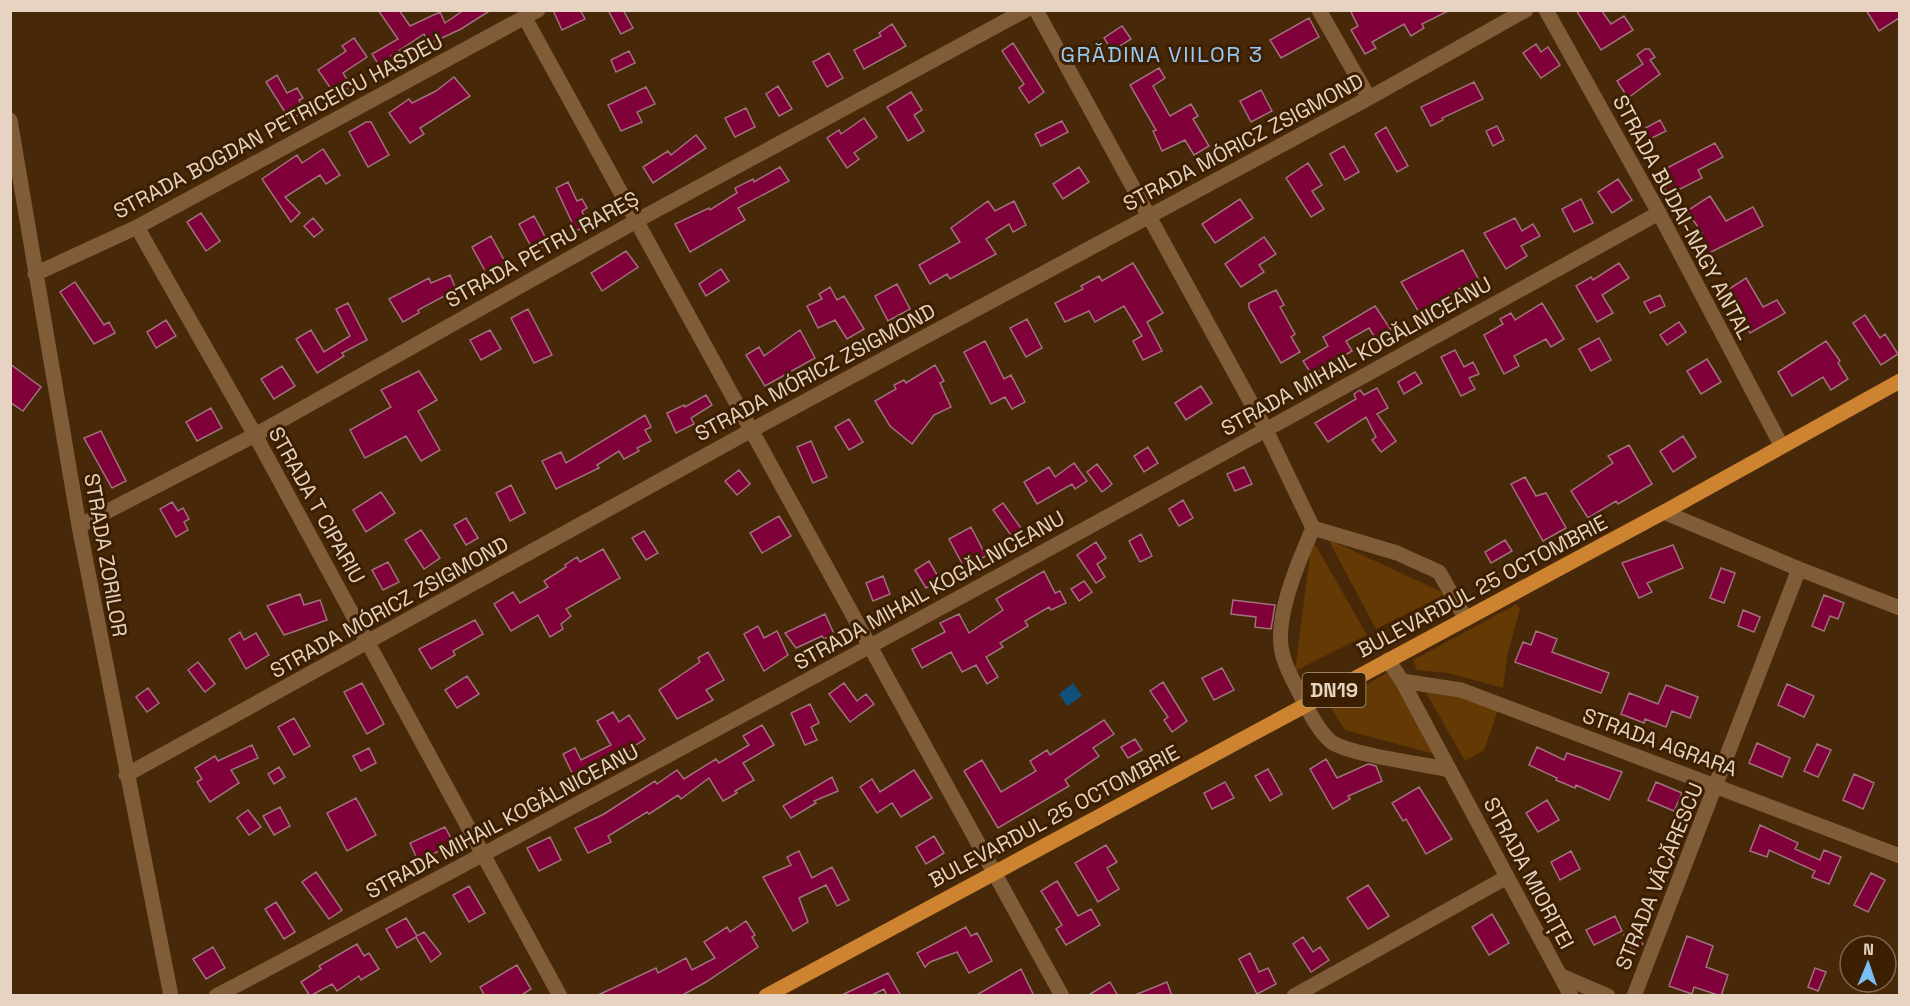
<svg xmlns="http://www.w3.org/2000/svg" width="1910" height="1006" font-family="'Space Grotesk',sans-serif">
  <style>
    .green { fill: #643904 }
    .water { fill: #11507b }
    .building { fill: #80003a; stroke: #a0717c; stroke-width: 1.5 }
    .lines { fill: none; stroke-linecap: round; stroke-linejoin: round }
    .minor { stroke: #805c38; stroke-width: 15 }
    .major { stroke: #ce8331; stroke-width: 15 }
    .labels { text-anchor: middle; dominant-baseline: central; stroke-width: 6; stroke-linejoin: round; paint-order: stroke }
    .shield { fill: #3c1f00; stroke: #b39d88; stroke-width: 1.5 }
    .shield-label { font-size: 20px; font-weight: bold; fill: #e6d3c2 }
    .street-label { font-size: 21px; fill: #e6d3c2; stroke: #3c1f00 }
    .neighbourhood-label { font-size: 22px; letter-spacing: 1.5px; fill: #97caf4; stroke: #3c1f00 }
  </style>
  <rect width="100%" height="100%" fill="#472909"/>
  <!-- green -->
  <path class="green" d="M1312,539L1367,635L1295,671Z
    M1328,539L1446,594L1376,629Z
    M1517,604L1520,609L1508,652L1503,688L1448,673L1417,670L1413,660Z
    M1390,671L1438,755L1345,730L1330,706Z
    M1424,689L1500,704L1484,750L1465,761Z"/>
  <!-- water -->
  <path class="water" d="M1073,683L1082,696L1067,706L1059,694Z"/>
  <!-- building -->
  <path class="building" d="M378,10H399L410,26L440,12L445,23L464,10H491L461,29L429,44L424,34L391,56L396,65L383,72L372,54L398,39Z
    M553,10H580L585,19L562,30Z
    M608,10H623L633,28L621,34Z
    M1350,10H1450L1422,24L1424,28L1411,36L1404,24L1372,42L1376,48L1365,54L1351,30L1358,26Z
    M1576,10H1601L1611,24L1624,16L1633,30L1601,50Z
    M1866,10H1899V18L1879,31Z
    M1309,18L1319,37L1281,58L1270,40Z
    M892,24L906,46L864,69L854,50L881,36L879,33Z
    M1122,26L1131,39L1112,51L1104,38Z
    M354,38L367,57L343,73L351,86L336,96L318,70L346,51L342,46Z
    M1013,43L1044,92L1029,103L1019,88L1024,84L1002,51Z
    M1536,44L1541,52L1548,47L1560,65L1541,78L1523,53Z
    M1645,49H1649L1655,57L1650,60L1660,74L1628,98L1617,81L1643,64L1637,55Z
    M629,51L635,63L616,72L611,60Z
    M829,53L843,78L827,87L813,62Z
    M1159,68L1165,78L1153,86L1170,116L1191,104L1198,116L1193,119L1209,146L1194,155L1185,140L1162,151L1153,131L1156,130L1130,85Z
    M277,75L287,93L297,88L303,98L299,100L305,111L290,120L266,82Z
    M454,77L470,96L420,128L424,134L410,143L389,113L409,99L412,103L436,91Z
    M1474,82L1483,99L1442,118L1443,120L1431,126L1421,107Z
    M778,86L792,109L779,116L766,94Z
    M646,87L655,104L637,112L642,122L621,131L608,105Z
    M1261,90L1272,111L1251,122L1240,101Z
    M911,92L922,110L914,115L924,131L908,141L887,107Z
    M746,108L755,127L735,137L725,118Z
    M864,118L877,137L854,153L859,159L847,168L827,138L839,130L841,134Z
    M1660,120L1666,131L1648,140L1642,130Z
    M1062,121L1068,132L1041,146L1035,134Z
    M366,122H371L389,155L368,167L349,132Z
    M1497,126L1504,140L1493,146L1486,131Z
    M1386,127L1408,166L1397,172L1375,134Z
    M696,135L706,148L653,183L643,167L668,151L671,155Z
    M1715,143L1723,157L1698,170L1702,178L1668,195L1657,173Z
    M1344,146L1359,172L1345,180L1330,154Z
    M323,149L340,175L326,184L320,175L285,197L300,213L291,222L262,179L297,155L302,163Z
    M1308,163L1322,185L1312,191L1324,209L1311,217L1286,178Z
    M780,167L789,181L738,208L745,220L690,252L675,224L709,208L710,210L737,193L735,188L753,179L754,182Z
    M1079,167L1089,182L1063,199L1053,184Z
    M1618,179L1632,200L1612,213L1598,192Z
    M568,182L577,201L582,199L587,208L582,211L588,225L576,231L556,188Z
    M1710,196L1726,221L1753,207L1763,226L1707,254L1697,235L1702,233L1687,211Z
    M1240,199L1253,218L1215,243L1202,224Z
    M1581,199L1593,223L1574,232L1562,209Z
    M988,201L995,211L1014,201L1026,225L1013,232L1009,224L986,239L996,254L950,279L947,274L930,284L919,265L960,242L951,228Z
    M201,213L220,241L206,251L187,222Z
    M534,216L549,244L534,252L519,224Z
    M313,218L323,230L314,237L304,226Z
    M1515,218L1522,231L1533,224L1540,236L1521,246L1527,256L1506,269L1484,233Z
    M491,236L508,267L489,278L472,247Z
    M1264,237L1276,254L1259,265L1264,272L1241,287L1225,264Z
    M1463,250L1481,284L1463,293L1460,288L1420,314L1401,282Z
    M626,251L638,267L602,291L591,273Z
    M1133,263L1163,313L1147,322L1162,351L1143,360L1133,341L1142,336L1124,306L1095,322L1089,311L1065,322L1055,303L1083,289L1081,286L1099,276L1102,281Z
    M1619,263L1629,278L1602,295L1613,313L1597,322L1576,286L1591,277L1593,280Z
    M721,269L729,281L706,296L699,284Z
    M450,275L458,294L445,300L444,296L418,310L419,313L403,322L389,299L429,278L431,283Z
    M1746,278L1763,307L1777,300L1785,313L1750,333L1726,291Z
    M75,282L104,325L109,322L115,333L94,344L60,292Z
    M897,284L910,309L888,321L875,296Z
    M830,287L837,300L844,296L864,329L847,339L835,320L818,328L807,306L822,299L819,294Z
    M1276,290L1284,305L1280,307L1295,334L1291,337L1300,352L1281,363L1249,308V303Z
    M1660,295L1665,306L1650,313L1644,302Z
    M348,303L367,340L342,353L344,356L317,373L296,339L311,330L324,352L350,336L336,309Z
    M1542,303L1564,339L1551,347L1546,339L1514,356L1519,366L1504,374L1484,335L1503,324L1500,319L1511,313L1515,320Z
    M1375,306L1391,330L1376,339L1369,328L1346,341L1352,351L1312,375L1303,361L1328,346L1323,337Z
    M528,309L552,355L534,363L511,318Z
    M1865,315L1880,338L1885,334L1898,354L1881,365L1853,323Z
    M1027,319L1042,348L1026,357L1010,328Z
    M166,320L176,336L156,348L147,332Z
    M1679,322L1686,332L1667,345L1660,335Z
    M490,330L501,349L481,360L470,340Z
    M800,330L815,358L765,386L746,355L759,347L764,356Z
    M1599,338L1611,360L1591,371L1579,349Z
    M985,341L1004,379L1011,375L1025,402L1012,409L1005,397L991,404L964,352Z
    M1826,341L1840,361L1838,363L1848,379L1831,390L1823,377L1792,396L1778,372Z
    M1455,350L1464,367L1473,362L1479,374L1469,378L1475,389L1461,396L1441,357Z
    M1707,359L1721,382L1701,394L1687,371Z
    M10,364L41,387L23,411L10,402Z
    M935,365L944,381L940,383L951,407L934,415L912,444L890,426L875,401L896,389L894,385L904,380L906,383Z
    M282,366L295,386L274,399L261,379Z
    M419,371L437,400L418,411L440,450L421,461L406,436L365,458L350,430L391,407L381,390Z
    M1415,372L1422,383L1404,394L1398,382Z
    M1201,386L1212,403L1186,420L1175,403Z
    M1377,388L1388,408L1377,414L1396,441L1381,452L1372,440L1376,437L1366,417L1328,442L1315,423L1356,399L1354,394L1360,390L1364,395Z
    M706,395L712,405L691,418L694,424L676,433L667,413L684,405L685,407Z
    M211,408L222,428L197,441L186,422Z
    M645,415L651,427L645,430L651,441L637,448L639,451L624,459L619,451L597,465L599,468L556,489L542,461L561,452L566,463Z
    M849,419L863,442L849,450L835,427Z
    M101,431L126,481L112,488L84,438Z
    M1683,436L1696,457L1673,472L1660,451Z
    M811,441L827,477L813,483L797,447Z
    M1629,445L1652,484L1618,504L1616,501L1588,518L1571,491L1613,463L1608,456Z
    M1148,447L1158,463L1144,472L1134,456Z
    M1074,463L1087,481L1075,489L1072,484L1037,504L1024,482L1049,467L1055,477Z
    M1097,464L1112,484L1102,492L1087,472Z
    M1244,467L1252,484L1235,491L1227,474Z
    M739,470L750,484L737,495L725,481Z
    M1525,477L1536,496L1546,493L1566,528L1543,541L1511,484Z
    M511,485L525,513L510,521L496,493Z
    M381,492L395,513L366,532L353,510Z
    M1183,500L1193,518L1179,526L1169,509Z
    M172,502L178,511L183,508L189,519L184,522L188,530L176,537L160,509Z
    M1003,503L1023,531L1013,538L993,510Z
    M779,516L791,536L762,553L750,533Z
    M466,518L478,538L466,545L454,525Z
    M971,527L986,556L964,567L949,539Z
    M421,530L440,558L424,569L405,540Z
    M644,531L658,553L646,560L632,538Z
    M1141,534L1152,556L1140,562L1129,541Z
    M1505,540L1512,551L1491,563L1485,552Z
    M1096,542L1106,558L1097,564L1105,577L1096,583L1077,555Z
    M1673,545L1683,568L1647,583L1652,592L1639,598L1622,563Z
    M603,549L620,578L566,609L571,616L561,624L563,629L550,637L538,615L511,631L494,604L513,592L520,603L548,587L544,581L566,567L565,565L577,557L580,562Z
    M929,561L940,580L926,588L915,570Z
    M388,562L399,582L383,590L372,570Z
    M1721,568L1735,573L1724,603L1710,598Z
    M1044,571L1055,593L1060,591L1066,603L1051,610L1049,607L1025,621L1028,626L1000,643L1003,647L986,657L998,677L987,684L976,665L962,672L951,652L922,668L912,649L945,632L940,623L959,614L969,633L1003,610L996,599Z
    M883,576L890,594L873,601L866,583Z
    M1084,581L1092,592L1079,601L1071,589Z
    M300,594L304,605L320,600L327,620L284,635L267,606Z
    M1824,595L1844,603L1838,619L1830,616L1824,631L1812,626Z
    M1233,600L1275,605L1271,629L1255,627L1256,617L1231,614Z
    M1743,610L1760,617L1754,632L1738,626Z
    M825,614L834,634L824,639L822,636L796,648L785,633Z
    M475,620L483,634L453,651L455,655L431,669L419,649Z
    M758,626L764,638L777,631L788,655L764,671L744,634Z
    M1536,631L1557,639L1552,652L1609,673L1601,693L1515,662L1523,642L1531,645Z
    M240,632L244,640L256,633L269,655L246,669L229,639Z
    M708,652L724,680L706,690L713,700L677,719L659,690L700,662L698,658Z
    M198,662L215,684L205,692L188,670Z
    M1222,668L1234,690L1214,700L1202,678Z
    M467,676L479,694L457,708L445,690Z
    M1163,682L1187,721L1172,732L1164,720L1168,717L1150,691Z
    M362,683L384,724L367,734L344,692Z
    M844,683L857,701L866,694L874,704L850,722L829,694Z
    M1787,684L1814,696L1804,717L1778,705Z
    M1666,685L1698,697L1690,718L1672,711L1666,727L1645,719L1644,723L1621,714L1629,693L1658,704Z
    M148,688L159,703L147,712L136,697Z
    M810,704L819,723L811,727L817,740L805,745L791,713Z
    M613,712L619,722L629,715L645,739L633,747L634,749L618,758L617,756L574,777L563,754L575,748L581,760L611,745L597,721Z
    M294,718L310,746L294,755L278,727Z
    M1104,720L1114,734L1093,748L1099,756L1065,780L1069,786L998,828L964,771L982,760L1001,792L1036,771L1030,761L1047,750L1050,755Z
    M762,725L774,745L743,763L754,780L735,791L737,793L723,801L709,778L681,799L678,795L649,814L647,812L608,836L611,842L588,853L575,828L604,814L655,781L657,784L677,770L684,779L716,759L719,763L749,745L743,736Z
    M1135,739L1142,750L1128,758L1121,747Z
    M1757,743L1790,758L1782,777L1749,763Z
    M1817,744L1831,750L1818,777L1804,771Z
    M252,745L258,758L231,770L239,783L210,802L197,782L202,779L195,768L215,756L218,761Z
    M1537,747L1564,760L1567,753L1622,772L1609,800L1576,785L1575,788L1556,780L1557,778L1529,765Z
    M369,748L376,763L361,771L353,756Z
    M1326,759L1337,778L1368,764L1376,766L1382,781L1348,796L1350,799L1333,809L1310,769Z
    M279,767L285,777L274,784L268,774Z
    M1268,769L1282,794L1270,801L1255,776Z
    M914,770L932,798L901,817L892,803L877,813L860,787L872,779L880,792Z
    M1854,774L1874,783L1863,809L1843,800Z
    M832,777L838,791L814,801L816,803L791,818L783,806Z
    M1225,782L1234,798L1212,809L1204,793Z
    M1656,782L1682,793L1674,811L1648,800Z
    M1419,787L1452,839L1426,854L1406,819L1403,821L1392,803Z
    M356,798L376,835L347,851L327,813Z
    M1547,800L1559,820L1538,832L1526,813Z
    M280,807L290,826L274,835L263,816Z
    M248,810L261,827L249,835L237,818Z
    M1760,825L1798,843L1795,849L1820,860L1824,850L1841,857L1829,884L1812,877L1815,871L1769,850L1767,857L1750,851Z
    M445,827L454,844L418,861L410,843Z
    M934,836L944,853L926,864L916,847Z
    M550,837L561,860L539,871L527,848Z
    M1106,845L1117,862L1107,868L1119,889L1098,902L1075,863Z
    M799,851L812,878L832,867L849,900L837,906L826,885L799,898L808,922L793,931L763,877L791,865L787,857Z
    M1571,851L1580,869L1560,880L1551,862Z
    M316,872L342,910L329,919L302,882Z
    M1871,873L1885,880L1868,912L1854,905Z
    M1057,881L1078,916L1091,909L1100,925L1066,945L1056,929L1062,925L1041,891Z
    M1368,885L1389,916L1368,929L1347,898Z
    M469,886L485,913L469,922L453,895Z
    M276,902L295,932L284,939L265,909Z
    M1492,914L1509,943L1489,955L1472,927Z
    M1615,916L1622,931L1594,945L1586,930Z
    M406,918L417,936L424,932L441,954L431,962L416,937L397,948L386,929Z
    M746,921L755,935L752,937L758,947L706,982L681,996H596L656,968L658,973L686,958L692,970L715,958L704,942L727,927L730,932Z
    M966,927L971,936L977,933L992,961L969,973L957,952L930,962L925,967L917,953Z
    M1634,929L1643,944L1632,950L1624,935Z
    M1687,936L1713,946L1706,967L1728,975L1721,996L1694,987L1692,994L1669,986Z
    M1303,937L1313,952L1320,947L1329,960L1311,972L1293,944Z
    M357,944L364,956L369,953L379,969L361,980L359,976L337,991L332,984L310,996L301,982L321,969L319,966Z
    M213,947L225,968L206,979L193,959Z
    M1250,953L1259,972L1268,968L1276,984L1257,994L1239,959Z
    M517,965L531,989L520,996H485L480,987Z
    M1815,968L1826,972L1818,991L1808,987Z
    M1021,969L1034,996H975Z
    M888,973L901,996H887L884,989L870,996H840Z
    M1110,982L1118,996H1087Z
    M1167,982L1172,996H1135V995Z"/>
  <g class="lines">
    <!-- minor -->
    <path class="minor" d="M1036,10L1266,430L1313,528
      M1319,10L1369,98
      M1546,10L1659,213L1781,445
      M525,18L1062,996
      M10,120L79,526L171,996
      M137,227L255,435L560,996
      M35,274L137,227L538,10
      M1664,512L1799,569L1900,608
      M79,526L255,435L638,220L1026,10
      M1313,528C1299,561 1272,621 1283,656C1287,671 1295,684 1302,698C1309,712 1320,734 1333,743C1353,755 1424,764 1450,770
      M1313,528L1397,553L1439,572L1466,619
      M1388,660L1402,681L1571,996
      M1402,681L1461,690L1900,856
      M126,775L750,431L1369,98L1526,10
      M1561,976L1608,996
      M216,996C701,741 1180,478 1659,213
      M1294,996L1507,877
      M1634,996L1799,569"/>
    <!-- major -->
    <path class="major" d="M766,996L1664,512L1900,381"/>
  </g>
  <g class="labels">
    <!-- shield labels -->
    <rect class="shield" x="1302.5" y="673" width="63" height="34" rx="4.5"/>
    <g class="shield-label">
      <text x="1334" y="690">DN19</text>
    </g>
    <!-- street labels -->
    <g class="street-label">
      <text transform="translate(278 126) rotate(-28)">STRADA BOGDAN PETRICEICU HASDEU</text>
      <text transform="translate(1243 142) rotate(-28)">STRADA MÓRICZ ZSIGMOND</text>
      <text transform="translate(1683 217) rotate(62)">STRADA BUDAI-NAGY ANTAL</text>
      <text transform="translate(542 249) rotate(-29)">STRADA PETRU RAREȘ</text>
      <text transform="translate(1356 356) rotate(-29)">STRADA MIHAIL KOGĂLNICEANU</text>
      <text transform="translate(815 372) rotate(-28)">STRADA MÓRICZ ZSIGMOND</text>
      <text transform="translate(317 505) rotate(61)">STRADA T CIPARIU</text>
      <text transform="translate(106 555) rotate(80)">STRADA ZORILOR</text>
      <text transform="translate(1482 586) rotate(-28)">BULEVARDUL 25 OCTOMBRIE</text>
      <text transform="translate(929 590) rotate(-29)">STRADA MIHAIL KOGĂLNICEANU</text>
      <text transform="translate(389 607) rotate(-29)">STRADA MÓRICZ ZSIGMOND</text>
      <text transform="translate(1660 742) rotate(20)">STRADA AGRARA</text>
      <text transform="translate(1054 816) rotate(-28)">BULEVARDUL 25 OCTOMBRIE</text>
      <text transform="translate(502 821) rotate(-28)">STRADA MIHAIL KOGĂLNICEANU</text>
      <text transform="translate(1529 873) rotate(62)">STRADA MIORIȚEI</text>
      <text transform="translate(1659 876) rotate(-68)">STRADA VĂCĂRESCU</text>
    </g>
    <!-- neighbourhood labels -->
    <g class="neighbourhood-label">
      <text x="1162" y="54">GRĂDINA VIILOR 3</text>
    </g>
  </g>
  <!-- border -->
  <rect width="1910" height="1006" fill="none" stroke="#e6d3c2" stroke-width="24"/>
  <!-- north arrow -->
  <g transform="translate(1868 964) rotate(2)"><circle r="28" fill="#3c1f00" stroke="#80674e" stroke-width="1.5"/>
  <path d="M0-4.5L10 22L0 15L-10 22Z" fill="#78bff8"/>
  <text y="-9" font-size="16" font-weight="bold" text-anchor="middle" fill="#e6d3c2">N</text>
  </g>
</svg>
